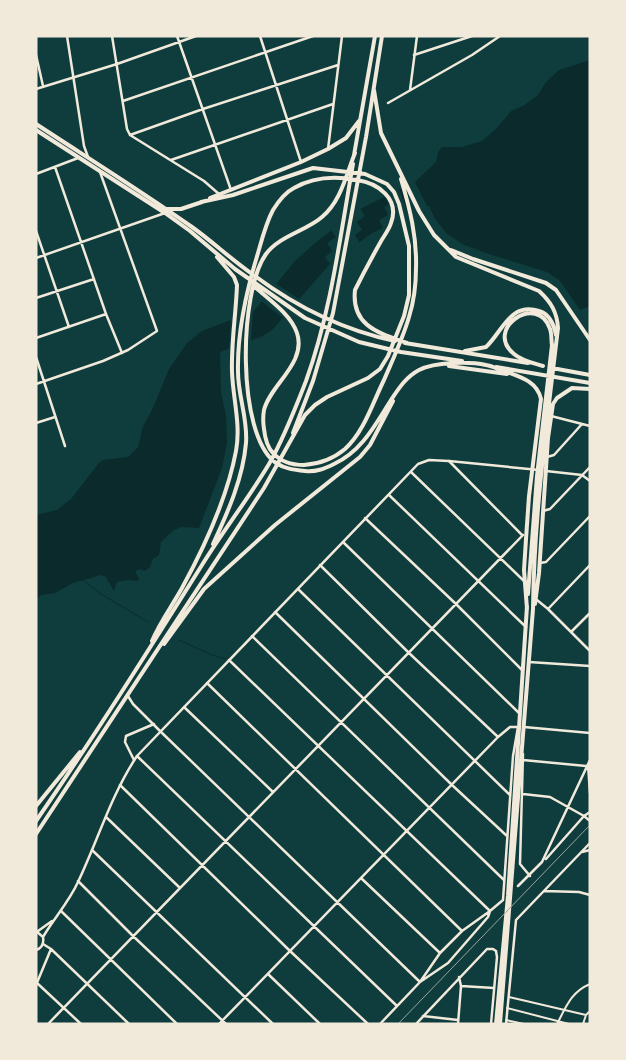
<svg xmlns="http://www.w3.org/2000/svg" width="626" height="1060" font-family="Figtree,sans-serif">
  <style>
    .water { fill: #0a2a2b }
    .pier { fill: #0f3d3e }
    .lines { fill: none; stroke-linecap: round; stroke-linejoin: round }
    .stream { stroke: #0a2a2b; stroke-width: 1 }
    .pedestrian { stroke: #f1e9da; stroke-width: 2 }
    .minor { stroke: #f1e9da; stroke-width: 2.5 }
    .tertiary { stroke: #f1e9da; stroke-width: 2.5 }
    .primary { stroke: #f1e9da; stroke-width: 4 }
    .rail { stroke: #97a49c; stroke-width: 1 }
  </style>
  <rect width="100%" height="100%" fill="#0f3d3e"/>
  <!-- water -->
  <path class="water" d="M590,60V306L580,310L560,281L547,272L489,254L464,245L447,234L435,219L429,206L372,233L329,265L272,330L263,336L220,352L221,392L226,416L227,443L222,468L199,528L181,527L174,530L161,542L159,555L153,559L150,567L145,571L140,569L135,571L139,579L138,581L127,580L117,582L114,591L106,577L101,575L73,583L55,593L41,595L36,599V515L57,510L71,499L99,463L103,460L128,457L138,447L143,426L152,410L169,369L187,343L202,331L254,311L295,261L315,243L358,210L415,182L436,162L438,152L442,147H462L482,141L497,128L511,111L523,106L538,95L546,82L559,70Z"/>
  <!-- pier -->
  <path class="pier" d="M414,180L428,208L410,215L402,187Z
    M399,189L409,216L383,228L379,220L388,215L384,207L389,204L385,196Z
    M360,208L365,216L357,222L362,230L355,235L360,244L331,265L325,257L332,251L327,243L336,237L330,229Z
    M275,283L299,299L283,318L261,301Z
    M253,309L251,343L229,351L231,317Z"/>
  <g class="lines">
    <!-- stream -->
    <path class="stream" d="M83,580L101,594L148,622
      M179,640L212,655L226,659"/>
    <!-- pedestrian -->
    <path class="pedestrian" d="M509,997L586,1015
      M507,1008L569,1024
      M506,1020L524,1024
      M557,1024C566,1007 571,992 590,984
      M583,1024L586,1015L590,1011"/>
    <!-- minor -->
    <path class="minor" d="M112,36L127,129L130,135L204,181L219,194
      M177,36L231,190
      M260,36L301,162
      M36,55L43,86
      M414,55L472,36
      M36,89L117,64L196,36
      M410,90L417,36
      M123,101L313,36
      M388,103L472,55L500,36
      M130,135L203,109L338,65
      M328,149L342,36
      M171,160L333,104
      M55,167L106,314L122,353
      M36,174L78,158
      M36,231L69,327
      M36,258L165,213
      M36,298L94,279
      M36,338L106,314
      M36,357L65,446
      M36,384L103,361L128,350L157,331L100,172
      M551,416L590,426
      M36,423L55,417
      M547,457L554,455L582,424
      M449,461L522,535
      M546,471L582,475L590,481
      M411,472L525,582
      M389,495L526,627
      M543,511L550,509L590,467
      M365,518L456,604L522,670
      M343,542L519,713
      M540,563L546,562L590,516
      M320,565L409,653L498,737
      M298,589L510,795
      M537,600L548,609L590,651
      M548,609L590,565
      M275,612L452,785L507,836
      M571,632L590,613
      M252,636L504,880
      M529,662L590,666
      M207,683L462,931
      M128,696L133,704L160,731L420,982L448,963L488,917L490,911L229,660
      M184,707L273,792
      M524,727L590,733
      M523,754L520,864L530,876
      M137,756L397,1006
      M134,760L125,742L126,736L154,724
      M523,760L586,766
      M588,765L590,793
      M120,785L290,951L368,1024
      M523,794L550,797L584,816L546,859
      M590,812L584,816L590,821
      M106,817L180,888
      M92,850L273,1024
      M582,852L590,850
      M361,878L440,953
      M78,881L133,936L226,1024
      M518,886L542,862L590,760
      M544,891L579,892L590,895
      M61,911L177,1024
      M43,944L51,949L129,1024
      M268,974L320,1024
      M37,983L81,1024
      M36,985L51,949
      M461,986L494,988
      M423,1016L458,1020
      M48,1024L523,535
      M219,1024L498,737L510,727H518L513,756L503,900L490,911L462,931L440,953L420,982L380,1024
      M416,1024L487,949H493L496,951L497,957L491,1024
      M458,1024L461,986L459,977
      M506,1024L516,920L590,843"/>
    <!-- tertiary -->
    <path class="tertiary" d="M67,36L84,146L88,157
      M36,931L43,937
      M38,931L52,921
      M36,950C42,948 44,943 43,937C54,918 69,902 78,882C98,840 111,795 137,756L418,464L429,460L449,461L539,470"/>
    <!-- primary -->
    <path class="primary" d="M374,90L381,133L419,211L434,235L456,257L539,291C551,302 557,312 558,328C547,422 534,514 533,609L500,1024
      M36,124C88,158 141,191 192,227C213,242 233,261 255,276C298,308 343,330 395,341
      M36,130L165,213L190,231L235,269L305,318L359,342L401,352L462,361
      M355,153C346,175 341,201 322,217C306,231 279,236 266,254C239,291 236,435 276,463C285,469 295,470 305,471C316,472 324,469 334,464C362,451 375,425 391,400C399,388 406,377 419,370C435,362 469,361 486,365C492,366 498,369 504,371C520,377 537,381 541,399L529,496L526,539L524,570L527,609
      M354,155L375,36
      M210,198L301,162L328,149L346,138L359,121
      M167,209H181L202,202
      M451,250L473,259L546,283L556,290L590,340
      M254,286C268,299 291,314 297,333C307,363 270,385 264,410C263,416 263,423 264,429C265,438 267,447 273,453C281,462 292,465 304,465C319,464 333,459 345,449C364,432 373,402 384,380C393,359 403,338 409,317C414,301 416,284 416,268C417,237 410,209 401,179
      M405,343L528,363
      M465,351L486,347C503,331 510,302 539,311C550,314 554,325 556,335
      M449,366L507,374
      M496,367L590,383
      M552,368L590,375
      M293,433L313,381L333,313L366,137L382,36
      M213,544C228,512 243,478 246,443C248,419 238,396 238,372C237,331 246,292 258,253C262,239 266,223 273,210C278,202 286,192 294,188C313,177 336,176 357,180C378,183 400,199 391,223C389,230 383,237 380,243C371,259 363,274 355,290C351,326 379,333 407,343
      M528,594L537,476L552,345C551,340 552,334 550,329C538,292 483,329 514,354C522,361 533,363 543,366
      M535,604L539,573L548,438L553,404L557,398L572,388L590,389
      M152,641C160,622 172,606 182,588C205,546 227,499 236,451C241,425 233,399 232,372C231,343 236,314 237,285L234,277L217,257
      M164,644L204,589L275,525L360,457L370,445L393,401
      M36,806L80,752
      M36,821C94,737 148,651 202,565C223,531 248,499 269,464C284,438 295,409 306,381C331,312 340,237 353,164
      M36,834L264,488L305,415L315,405L327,397L368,378L380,369L388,356L404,316L409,295V246L399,204L394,192L387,184L365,174L313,168L233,195L201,202
      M496,1024L508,896L527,606"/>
    <!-- rail -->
    <path class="rail" d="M398,1024L590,825"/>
  </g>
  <!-- border -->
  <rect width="626" height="1060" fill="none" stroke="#f1e9da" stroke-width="75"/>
</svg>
